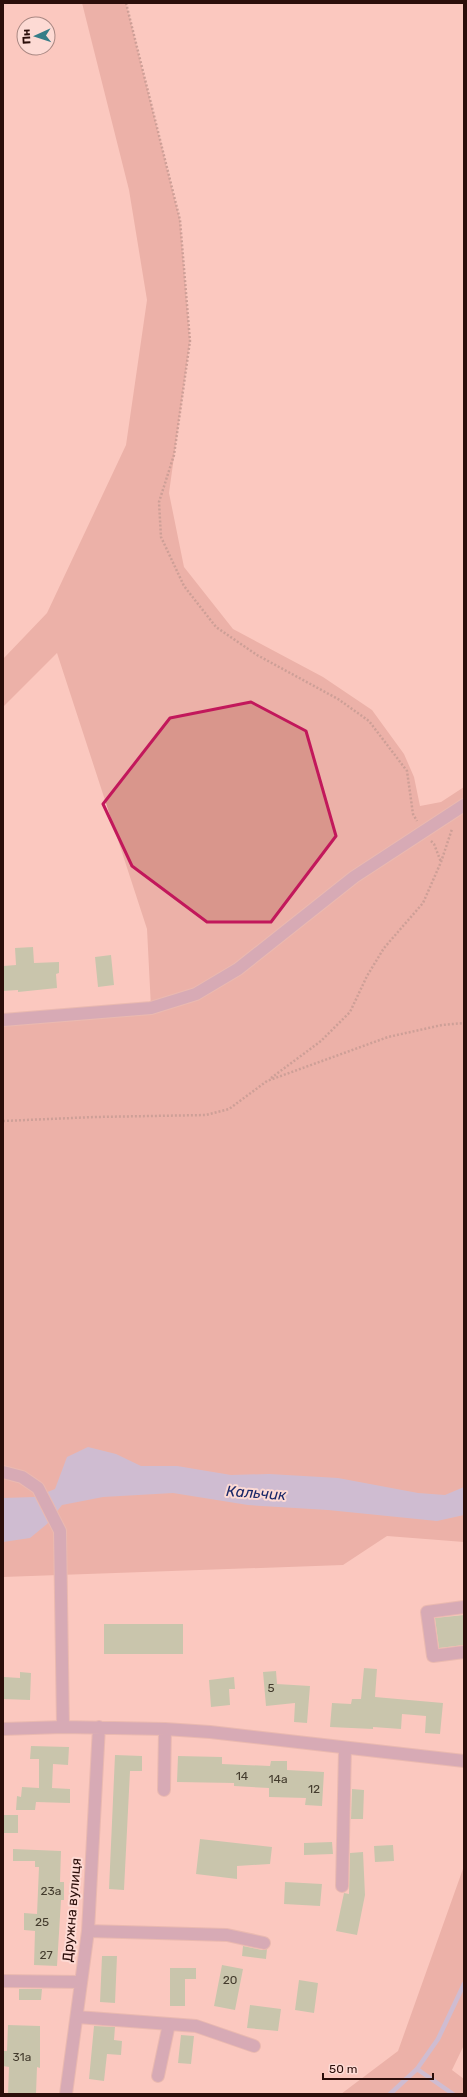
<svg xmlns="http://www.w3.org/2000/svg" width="467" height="2097" font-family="Rubik,sans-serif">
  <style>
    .green { fill: #d9968c }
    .water { fill: #9aaee7 }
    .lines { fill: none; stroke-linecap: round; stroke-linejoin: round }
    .stream { stroke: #9aaee7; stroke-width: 4.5 }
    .building { fill: #8cc296 }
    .minor-casing { stroke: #d6a79e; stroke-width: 14 }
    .path { stroke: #966d67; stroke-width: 2.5; stroke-dasharray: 2 2; stroke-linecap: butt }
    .minor { stroke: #ac86a8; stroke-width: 12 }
    .marked { fill: none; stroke: #c2185b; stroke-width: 3; stroke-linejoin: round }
    .labels { text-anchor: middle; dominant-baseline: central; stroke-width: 4; stroke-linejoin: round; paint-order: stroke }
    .number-label { font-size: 12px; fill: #433b2d }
    .street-label { font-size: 14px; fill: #2b0e0a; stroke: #fddad4 }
    .water-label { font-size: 15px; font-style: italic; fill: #192768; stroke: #fddad4 }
  </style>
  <rect width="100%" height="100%" fill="#fbc8bf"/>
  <!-- green -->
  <path class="green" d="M82,3H126L180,220L190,341L169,493L184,567L233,629L323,677L372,710L404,754L414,777L420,806L441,802L464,787V1542L387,1536L343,1565L3,1577V1020L151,1008L147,929L57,653L3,707V659L47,613L126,445L147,300L129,190Z
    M464,1866V2045L452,2070L464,2079V2094H341L398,2051Z"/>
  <!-- water -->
  <path class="water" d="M88,1447L116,1454L141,1466H177L231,1475L269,1474L338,1478L418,1493L445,1495L464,1487V1515L437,1521L328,1510L248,1505L173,1493L103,1497L62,1505L47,1524L30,1538L3,1542V1498L35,1497L55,1489L67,1457Z"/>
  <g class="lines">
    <!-- stream -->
    <path class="stream" d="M417,2069L453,2094
      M390,2094L417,2069L438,2039L464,1984"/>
  </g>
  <!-- building -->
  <path class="building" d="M33,947L34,963L59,962V973L56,974L57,988L18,992V990L3,991V966L16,965L15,948Z
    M111,955L114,985L98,987L95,957Z
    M464,1615V1645L439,1648L435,1618Z
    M104,1624H183V1654H104Z
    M364,1668L377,1669L375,1697L443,1703L440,1734L425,1733L426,1716L402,1714L401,1729L373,1727V1729L330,1727L332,1703L351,1704L352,1699H361Z
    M276,1671L277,1684L310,1686L307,1723L294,1722L295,1703L266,1706L263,1672Z
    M20,1672L31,1673L30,1700L3,1699L4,1677L20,1678Z
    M234,1677L235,1689H229L230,1705L211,1707L209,1680Z
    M31,1746L69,1747L68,1765L53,1764L52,1788L70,1789V1803L36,1802L35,1810H16L17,1796L21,1797L22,1787L39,1788V1759H30Z
    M115,1755L142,1756V1771H130L124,1890L109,1889Z
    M178,1756L222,1757V1764L270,1766L271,1761H287V1770L324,1772L322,1806L305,1805L306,1798L269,1797V1788L234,1786V1783L177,1782Z
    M352,1789L364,1790L363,1819H351Z
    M3,1815H18V1833H3Z
    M200,1839L272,1847L270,1864L237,1866V1879L196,1874Z
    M332,1842L333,1854L304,1855V1843Z
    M393,1845L394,1861L375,1862L374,1846Z
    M13,1849L61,1851L60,1882H64V1900H61L57,1966L34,1965L35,1931L24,1930V1913L37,1914L39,1867H35V1861H13Z
    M363,1852L365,1895L357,1935L336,1931L344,1893L349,1894L350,1853Z
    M285,1882L322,1884L320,1906L284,1904Z
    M243,1946L262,1950L267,1949L266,1959L242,1956Z
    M102,1956H117L115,2003L100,2002Z
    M222,1965L243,1969L235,2010L214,2006Z
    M170,1968H196V1979H185V2006H170Z
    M299,1980L318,1983L314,2013L295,2010Z
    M19,1989H42L41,2000H19Z
    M250,2005L281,2009L278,2031L247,2028Z
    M8,2025L40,2026V2068L37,2067L36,2094H8L9,2067L3,2066V2051H7Z
    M94,2026L115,2027L114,2040L122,2041L121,2055L107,2054L104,2081L89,2079Z
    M181,2035L194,2036L191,2064L178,2063Z"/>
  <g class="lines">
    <defs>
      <path id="minor" d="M3,1020L151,1008L196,994L238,969L354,877L464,805
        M3,1472L22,1477L38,1488L60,1531L63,1727
        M464,1607L427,1612L433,1656L464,1652
        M3,1729L63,1727L165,1729L210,1732L464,1761
        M164,1790L165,1729
        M342,1886L345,1749
        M88,1931L227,1935L264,1943
        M3,1981L81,1982
        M77,2017L196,2026L254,2046
        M158,2076L169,2024
        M66,2094L88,1931L99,1727"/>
    </defs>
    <!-- minor casing -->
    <use href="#minor" class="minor-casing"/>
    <!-- path -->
    <path class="path" d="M126,3L180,220L190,341L174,455L159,502L161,537L184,586L216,627L257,655L338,699L369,721L407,771L413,814L417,821
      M431,841L434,844L441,862
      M271,1078L321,1041L350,1012L367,976L384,948L423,903L441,862L452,829
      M3,1121L95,1117L206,1115L229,1109L267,1081L388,1037L442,1025L464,1023"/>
    <!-- minor -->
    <use href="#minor" class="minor"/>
  </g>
  <!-- marked area -->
  <path d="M0 0H467V2097H0ZM251,702L306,731L336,836L271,922H207L132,866L103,804L170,718Z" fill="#fbc8bf" fill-opacity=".55" fill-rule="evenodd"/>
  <path class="marked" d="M251,702L306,731L336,836L271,922H207L132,866L103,804L170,718Z"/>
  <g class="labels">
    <!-- number labels -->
    <g class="number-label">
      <text x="271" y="1688">5</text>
      <text x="242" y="1776">14</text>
      <text x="278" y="1779">14а</text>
      <text x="314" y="1789">12</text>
      <text x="51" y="1891">23а</text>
      <text x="42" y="1922">25</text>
      <text x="46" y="1955">27</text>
      <text x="230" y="1980">20</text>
      <text x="22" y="2057">31а</text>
    </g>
    <!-- street labels -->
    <g class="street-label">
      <text transform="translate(72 1910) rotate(-85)">Дружна вулиця</text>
    </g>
    <!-- water labels -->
    <g class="water-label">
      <text transform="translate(256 1493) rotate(4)">Кальчик</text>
    </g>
  </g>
  <!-- border -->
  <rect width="467" height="2097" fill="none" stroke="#2b0e0a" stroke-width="8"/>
  <!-- north arrow -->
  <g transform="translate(36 36) rotate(267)"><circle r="19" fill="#fddad4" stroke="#a98883"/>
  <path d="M0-3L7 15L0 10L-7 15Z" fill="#367d88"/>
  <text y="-6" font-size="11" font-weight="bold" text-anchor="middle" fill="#2b0e0a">Пн</text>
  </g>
  <!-- scale -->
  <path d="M323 2073v6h110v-6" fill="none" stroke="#2b0e0a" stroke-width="2"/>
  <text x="329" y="2073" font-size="12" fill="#2b0e0a" stroke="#fddad4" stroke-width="3" paint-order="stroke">50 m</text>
</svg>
